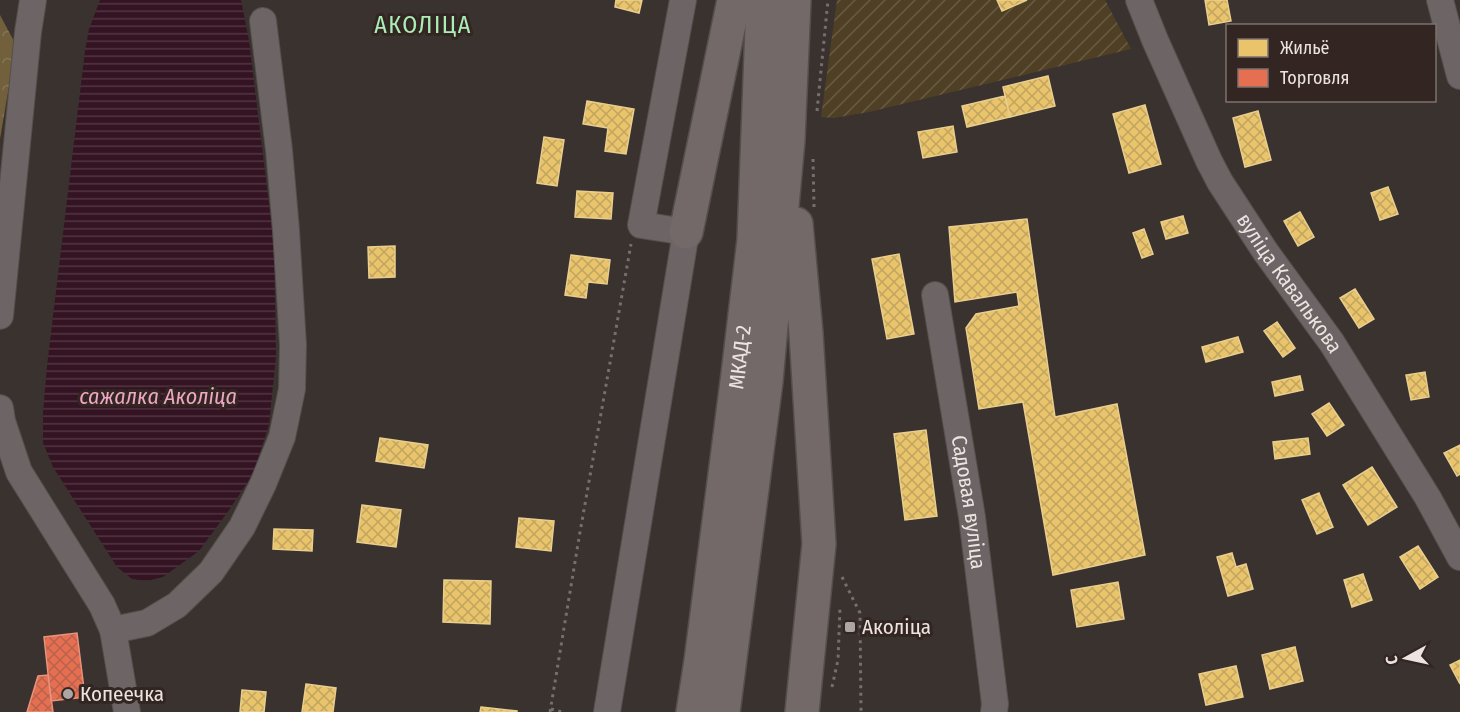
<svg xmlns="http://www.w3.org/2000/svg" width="1460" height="712" font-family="'Fira Sans Condensed',sans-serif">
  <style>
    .forest { fill: url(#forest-crowns) }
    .garden { fill: url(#garden-furrows) }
    .water { fill: url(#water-rules) }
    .homes { fill: url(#homes-cross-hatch); stroke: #eace8e; stroke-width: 1.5 }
    .shops { fill: url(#shops-cross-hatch); stroke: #e9927c; stroke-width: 1.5 }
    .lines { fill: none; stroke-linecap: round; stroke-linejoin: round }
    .minor-casing { stroke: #554f4c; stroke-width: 28 }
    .highway-casing { stroke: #554f4c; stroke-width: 36 }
    .path { stroke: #756f6e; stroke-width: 3; stroke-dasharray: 3 4.5; stroke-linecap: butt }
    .minor { stroke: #6c6465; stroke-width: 26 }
    .highway { stroke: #746969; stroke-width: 33 }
    .poi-dot { fill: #aea6a3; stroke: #332622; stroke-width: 2 }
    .labels { text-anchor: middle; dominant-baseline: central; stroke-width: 6; stroke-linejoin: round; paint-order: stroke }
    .street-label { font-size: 21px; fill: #ede4e1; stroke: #332622 }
    .poi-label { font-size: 21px; fill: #ede4e1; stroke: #332622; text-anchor: start }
    .water-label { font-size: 22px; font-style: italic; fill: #eea6c4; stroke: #332622 }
    .quarter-label { font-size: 24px; letter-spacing: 1.5px; fill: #aaedb7; stroke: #332622 }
  </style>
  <defs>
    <pattern id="forest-crowns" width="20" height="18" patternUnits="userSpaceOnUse" patternTransform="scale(1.5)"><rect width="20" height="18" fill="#725f3c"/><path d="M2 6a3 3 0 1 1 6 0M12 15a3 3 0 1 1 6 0" fill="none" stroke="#867658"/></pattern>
    <pattern id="garden-furrows" width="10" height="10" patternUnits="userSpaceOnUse" patternTransform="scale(1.5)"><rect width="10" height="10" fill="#4f4025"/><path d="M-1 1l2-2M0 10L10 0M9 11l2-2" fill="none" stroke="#695b44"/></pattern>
    <pattern id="water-rules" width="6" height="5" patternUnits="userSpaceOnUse" patternTransform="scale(1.5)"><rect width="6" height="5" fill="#341323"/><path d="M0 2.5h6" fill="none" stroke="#523543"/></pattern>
    <pattern id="homes-cross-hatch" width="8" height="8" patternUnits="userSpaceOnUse" patternTransform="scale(1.5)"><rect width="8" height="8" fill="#e9c46a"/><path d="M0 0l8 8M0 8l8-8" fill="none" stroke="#c0a460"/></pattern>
    <pattern id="shops-cross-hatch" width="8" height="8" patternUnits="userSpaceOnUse" patternTransform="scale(1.5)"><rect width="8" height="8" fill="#e76f51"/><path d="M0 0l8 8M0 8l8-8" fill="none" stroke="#b7624d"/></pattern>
  </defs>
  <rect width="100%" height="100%" fill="#39322f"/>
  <!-- forest -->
  <path class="forest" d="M0,15L16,45L0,139Z"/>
  <!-- garden -->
  <path class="garden" d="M837,0H1105L1131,49L869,112L834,118L821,117Z"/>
  <!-- water -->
  <path class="water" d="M100,0H241L249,41L274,245L276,356L269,425L253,474L227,513L199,551L163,577L147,581L132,579L117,567L53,467L43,443V413L47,366L85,51L89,29Z"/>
  <!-- homes -->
  <path class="homes" d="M616,0H642L639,13L615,7Z
    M997,0H1027L1002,11Z
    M1205,0H1227L1231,21L1209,25Z
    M1048,76L1055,106L1010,117L1003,87Z
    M1005,96L1010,117L967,127L962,106Z
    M587,101L634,109L626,154L605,151L608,128L583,124Z
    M1145,105L1161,164L1129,173L1113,114Z
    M1258,111L1271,160L1245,167L1233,118Z
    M953,126L957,152L923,158L918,132Z
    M544,137L564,140L557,186L537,183Z
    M1388,187L1398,214L1380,220L1371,193Z
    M577,191L613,193L611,219L575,217Z
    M1300,212L1314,237L1298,246L1284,221Z
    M1183,216L1188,233L1166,239L1161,222Z
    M1027,219L1055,417L1117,404L1145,555L1053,575L1023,402L979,409L966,328L976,314L1019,306L1017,292L955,302L949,227Z
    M1144,229L1153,254L1142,258L1133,233Z
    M395,246V277L369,278L368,247Z
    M899,254L914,334L887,339L872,259Z
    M571,255L610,260L607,284L588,282L586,298L565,295Z
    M1355,289L1374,319L1359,328L1340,298Z
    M1277,322L1295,348L1283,357L1264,331Z
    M1238,337L1243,352L1206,362L1202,347Z
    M1425,372L1429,397L1411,400L1406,375Z
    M1300,376L1303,390L1275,396L1272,382Z
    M1329,403L1344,425L1327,436L1312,414Z
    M926,430L937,516L905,520L894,434Z
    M380,438L428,445L424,468L376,461Z
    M1308,438L1310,454L1275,459L1273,442Z
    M1460,445V474L1457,476L1444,453Z
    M1372,467L1397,507L1368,525L1343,485Z
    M1319,493L1333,527L1317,534L1302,500Z
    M362,505L401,510L396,547L357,542Z
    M519,518L554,521L551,551L516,547Z
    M274,529L313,530L312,551L273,549Z
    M1418,546L1438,577L1420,589L1400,557Z
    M1232,553L1236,567L1246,564L1253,589L1228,596L1217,557Z
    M1363,574L1372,600L1352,607L1344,580Z
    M444,580L491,581L490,624L443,622Z
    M1118,582L1124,619L1077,627L1071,590Z
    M1295,647L1303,681L1270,689L1262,655Z
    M1460,660V684L1450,665Z
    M1236,666L1243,697L1206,705L1199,674Z
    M306,684L336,688L333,712H302Z
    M242,690L266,692L264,712H240Z
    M481,707L517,711V712H480Z"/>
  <!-- shops -->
  <path class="shops" d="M77,633L85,697L51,701L44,637Z
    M48,675L53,712H27L38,676Z"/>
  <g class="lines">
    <defs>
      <g id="minor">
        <path id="s1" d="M1139,0L1155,40L1209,161L1220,182L1265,251L1332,343L1428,498L1460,557"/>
        <path d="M1440,0L1460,76"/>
        <path id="s2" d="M935,295L972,517L995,704L994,712"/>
        <path d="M0,316L28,32L33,0"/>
        <path d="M0,408L2,421L19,472L102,605L113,630L127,712"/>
        <path d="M113,630L147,623L177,605L211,572L242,527L263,484L282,437L292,389L293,345L286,230L279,150L263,21"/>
        <path d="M607,712L686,232L641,225L683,0"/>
      </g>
      <g id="highway">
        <path d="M796,224L806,333L819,544L802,712"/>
        <path d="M686,232L734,0"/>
        <path id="s3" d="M693,712L701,661L738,374L754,240L763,0"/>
        <path d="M723,712L766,381L788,140L794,0"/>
      </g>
    </defs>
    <!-- minor casing -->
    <use href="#minor" class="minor-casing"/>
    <!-- highway casing -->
    <use href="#highway" class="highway-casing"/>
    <!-- path -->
    <path class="path" d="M817,111L828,0
      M813,159L814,207
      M842,577L860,613L861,712
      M832,687L838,660L840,607
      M551,709L562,712
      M550,712L579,538L631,244"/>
    <!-- minor -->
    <use href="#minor" class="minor"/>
    <!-- highway -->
    <use href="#highway" class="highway"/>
  </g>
  <!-- markers -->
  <g class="poi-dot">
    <rect x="844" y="621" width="12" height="12" rx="3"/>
    <circle cx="68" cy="694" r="6"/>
  </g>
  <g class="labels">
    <!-- street labels -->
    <g class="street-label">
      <text stroke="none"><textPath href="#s1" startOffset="322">вуліца Кавалькова</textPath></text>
      <text stroke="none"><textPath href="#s3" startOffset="358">МКАД-2</textPath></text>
      <text stroke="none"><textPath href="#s2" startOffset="210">Садовая вуліца</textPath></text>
    </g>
    <!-- poi labels -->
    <g class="poi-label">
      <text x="862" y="627">Аколіца</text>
      <text x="80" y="694">Копеечка</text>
    </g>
    <!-- water labels -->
    <g class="water-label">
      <text x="158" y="396">сажалка Аколіца</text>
    </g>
    <!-- quarter labels -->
    <g class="quarter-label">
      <text x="423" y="25">АКОЛІЦА</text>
    </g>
  </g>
  <!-- legend -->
  <rect x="1226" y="24" width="210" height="78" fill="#332622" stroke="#7d726e" stroke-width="1.5"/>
  <rect x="1238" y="39" width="30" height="18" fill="#e9c46a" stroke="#7d726e" stroke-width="1.5"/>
  <text x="1280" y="54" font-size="18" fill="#ede4e1">Жильё</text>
  <rect x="1238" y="69" width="30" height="18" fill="#e76f51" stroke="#7d726e" stroke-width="1.5"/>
  <text x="1280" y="84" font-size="18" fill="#ede4e1">Торговля</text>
  <!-- north arrow -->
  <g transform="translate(1406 658) rotate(262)" stroke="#332622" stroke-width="4.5" paint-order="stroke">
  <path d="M0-4.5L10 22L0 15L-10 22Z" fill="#ede4e1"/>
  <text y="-9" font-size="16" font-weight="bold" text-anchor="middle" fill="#ede4e1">С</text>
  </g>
</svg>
